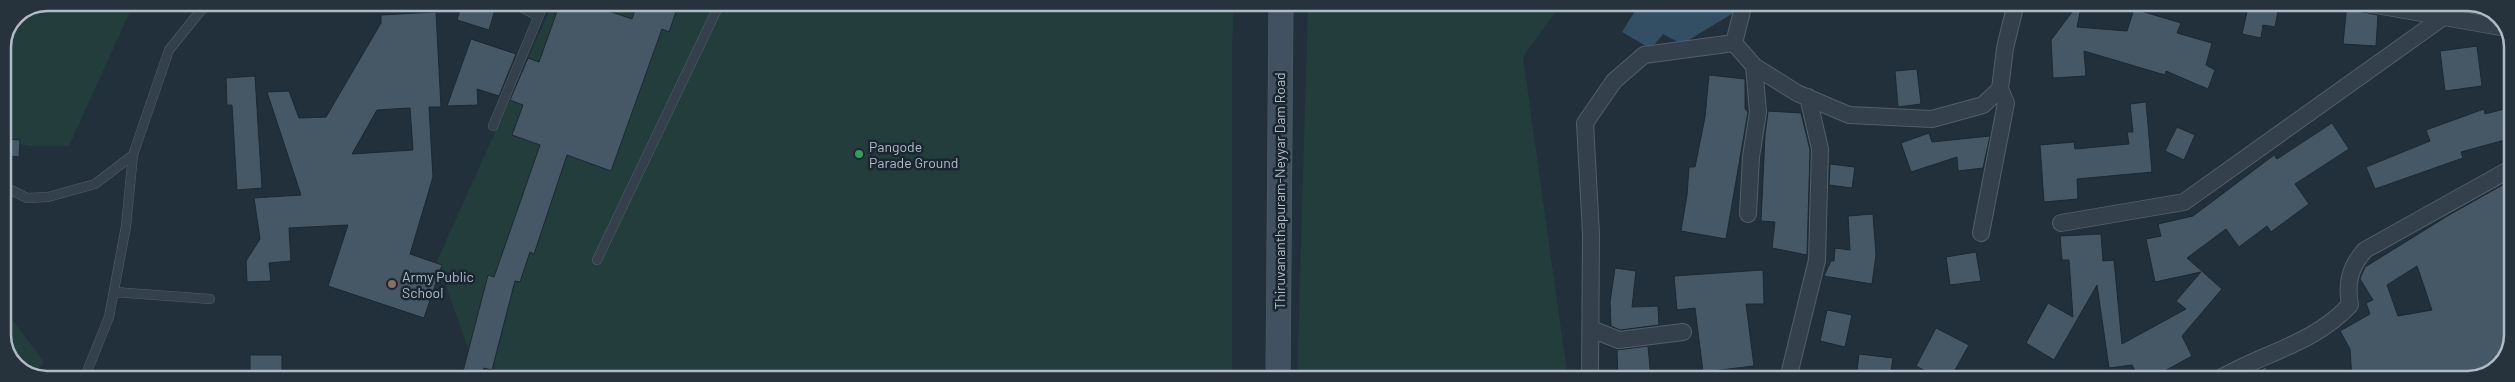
<svg xmlns="http://www.w3.org/2000/svg" width="2515" height="382" font-family="Barlow,sans-serif">
  <style>
    .green { fill: #233c3c }
    .water { fill: #334f64 }
    .building { fill: #465865; stroke: #1c2832; fill-rule: evenodd }
    .lines { fill: none; stroke-linecap: round; stroke-linejoin: round }
    .lane-casing { stroke: #525f69; stroke-width: 10 }
    .street-casing { stroke: #525f69; stroke-width: 18 }
    .secondary-casing { stroke: #525f69; stroke-width: 25 }
    .lane { stroke: #34414c; stroke-width: 9 }
    .street { stroke: #34414c; stroke-width: 16 }
    .secondary { stroke: #42515f; stroke-width: 24 }
    .leisure-dot { fill: #2e9e5b; stroke: #1a2630; stroke-width: 2 }
    .education-dot { fill: #8d6e63; stroke: #1a2630; stroke-width: 2 }
    .labels { text-anchor: middle; dominant-baseline: central; stroke-width: 5; stroke-linejoin: round; paint-order: stroke }
    .poi-label { font-size: 14px; fill: #afbcc8; stroke: #1a2630; text-anchor: start }
    .street-label { font-size: 14px; fill: #afbcc8; stroke: #1a2630 }
    .rim { fill: none; stroke: #afbcc8; stroke-width: 2.5 }
  </style>
  <rect width="100%" height="100%" fill="#21303b"/>
  <!-- green -->
  <path class="green" d="M47,3H134L69,146H32L3,142V47L16,15Z
    M553,3H1234L1232,48V379H479L437,261Z
    M1308,3H1562L1523,57L1568,379H1297Z
    M3,307L44,362L34,375L15,366L3,340Z"/>
  <!-- water -->
  <path class="water" d="M1640,3H1726L1735,12L1682,44L1663,34L1651,49L1622,32Z"/>
  <!-- building -->
  <path class="building" d="M462,3H472L495,10L489,30L457,20Z
    M560,3H586L632,19L637,4L649,8L651,3H679L669,32L662,29L611,171L567,155L534,254L530,252L520,282L515,281L492,370L484,368L479,379H461L488,275L494,277L540,145L512,135L523,105L510,100L528,58L539,62Z
    M2079,3H2082L2077,27L2127,31L2134,9L2181,23L2177,33L2212,43L2206,65L2215,70L2208,89L2166,71L2165,75L2084,51L2086,76L2053,78L2051,40Z
    M2249,3L2279,6L2275,27L2263,25L2261,38L2242,34Z
    M2347,3H2355L2359,11L2378,15L2376,46L2343,44Z
    M436,12L441,107H429L433,177L410,254L442,265L424,318L328,286L348,225L289,228L291,261L269,263L271,281L247,282L246,261L260,239L254,198L301,195L267,92L289,91L299,118L326,117L381,23V15ZM410,108L413,150L352,154L377,110Z
    M471,39L516,54L499,96L477,89L478,105L447,106Z
    M2477,46L2482,86L2445,91L2440,51Z
    M1917,69L1921,104L1898,107L1895,71Z
    M1709,75L1745,79V109L1748,112L1726,239L1681,231L1687,195L1689,167H1695L1705,117Z
    M255,76L262,188L237,190L232,105H227L226,78Z
    M2146,102L2152,172L2077,179L2078,199L2044,202L2040,145L2074,142L2075,149L2129,144L2127,132H2133L2130,104Z
    M2512,107V138L2461,152L2463,158L2375,189L2366,167L2430,141L2426,130L2484,109L2485,114Z
    M1768,111L1801,113L1810,150L1807,255L1772,248L1775,222L1761,221L1765,135Z
    M2332,123L2349,149L2295,184L2309,204L2271,232L2267,226L2239,247L2226,229L2187,258L2222,289L2182,336L2192,356L2150,379H2140L2132,365L2109,368L2097,285L2054,360L2026,343L2048,303L2073,317L2069,260H2062L2060,236L2101,234L2103,261L2114,260L2122,344L2186,309L2176,301L2201,272L2155,282L2146,239L2161,236L2158,224L2193,216L2274,155L2277,159Z
    M2177,127L2195,135L2184,160L2165,151Z
    M1929,133L1932,142L1990,136L1983,168L1958,171L1957,157L1911,172L1901,143Z
    M3,139L20,140L19,157L3,155Z
    M1830,164L1855,167L1852,188L1829,185Z
    M2512,182V341L2497,369L2463,379L2462,374L2431,379H2352L2350,349L2340,331L2370,314L2366,303L2373,300L2360,279L2365,267L2449,215L2506,183ZM2417,266L2432,310L2398,316L2387,285Z
    M1873,214L1876,255L1872,284L1824,276L1831,261H1834L1835,248L1850,250L1848,216Z
    M1976,252L1981,281L1950,285L1946,257Z
    M1615,268L1636,271L1632,307L1658,306L1659,325L1620,330L1611,326L1610,302Z
    M1763,270L1764,304H1746L1754,366L1703,372L1695,308L1677,310L1674,276Z
    M1827,310L1852,315L1845,347L1820,341Z
    M1936,328L1969,345L1950,379H1941L1916,366Z
    M1648,346L1651,379H1618L1617,350Z
    M1859,354L1893,358L1890,379H1856Z
    M250,355H282V379H250Z
    M2266,367L2267,379H2250L2249,375Z"/>
  <g class="lines">
    <defs>
      <path id="lane" d="M513,3L538,16
        M493,126L544,3
        M3,186L27,198L48,197L95,184L133,155
        M597,260L720,3
        M114,292L210,299
        M84,379L109,317L126,226L133,155L169,50L202,9L214,3"/>
      <path id="street" d="M2365,3L2506,28
        M1734,43L1744,3
        M1748,214L1751,157L1758,112L1754,66
        M2061,223L2184,202L2442,18
        M1981,233L2006,103L2000,89
        M1591,329L1619,340L1683,332
        M1590,379L1591,234L1585,123L1614,81L1644,55L1734,43L1754,66L1797,93L1849,115L1932,119L1983,105L2000,89L2005,48L2016,3
        M1788,379L1817,260L1820,149L1808,97
        M2219,379C2265,352 2312,345 2350,305C2346,283 2350,267 2365,250L2512,168"/>
      <path id="secondary" d="M1278,379L1281,3"/>
    </defs>
    <!-- lane casing -->
    <use href="#lane" class="lane-casing"/>
    <!-- street casing -->
    <use href="#street" class="street-casing"/>
    <!-- secondary casing -->
    <use href="#secondary" class="secondary-casing"/>
    <!-- lane -->
    <use href="#lane" class="lane"/>
    <!-- street -->
    <use href="#street" class="street"/>
    <!-- secondary -->
    <use href="#secondary" class="secondary"/>
  </g>
  <!-- markers -->
  <circle class="leisure-dot" cx="859" cy="154" r="5"/>
  <circle class="education-dot" cx="392" cy="284" r="5"/>
  <g class="labels">
    <!-- poi labels -->
    <g class="poi-label">
      <text x="869" y="146">Pangode<tspan x="869" dy="16">Parade Ground</tspan></text>
      <text x="402" y="276">Army Public<tspan x="402" dy="16">School</tspan></text>
    </g>
    <!-- street labels -->
    <g class="street-label">
      <text transform="translate(1279 191) rotate(-90)">Thiruvananthapuram-Neyyar Dam Road</text>
    </g>
  </g>
  <!-- crop -->
  <path d="M0 0H2515V382H0ZM47 11H2468A36 36 0 0 1 2504 47V335A36 36 0 0 1 2468 371H47A36 36 0 0 1 11 335V47A36 36 0 0 1 47 11Z" fill="#26323c" fill-rule="evenodd"/>
  <path class="rim" d="M47 11H2468A36 36 0 0 1 2504 47V335A36 36 0 0 1 2468 371H47A36 36 0 0 1 11 335V47A36 36 0 0 1 47 11Z"/>
</svg>
